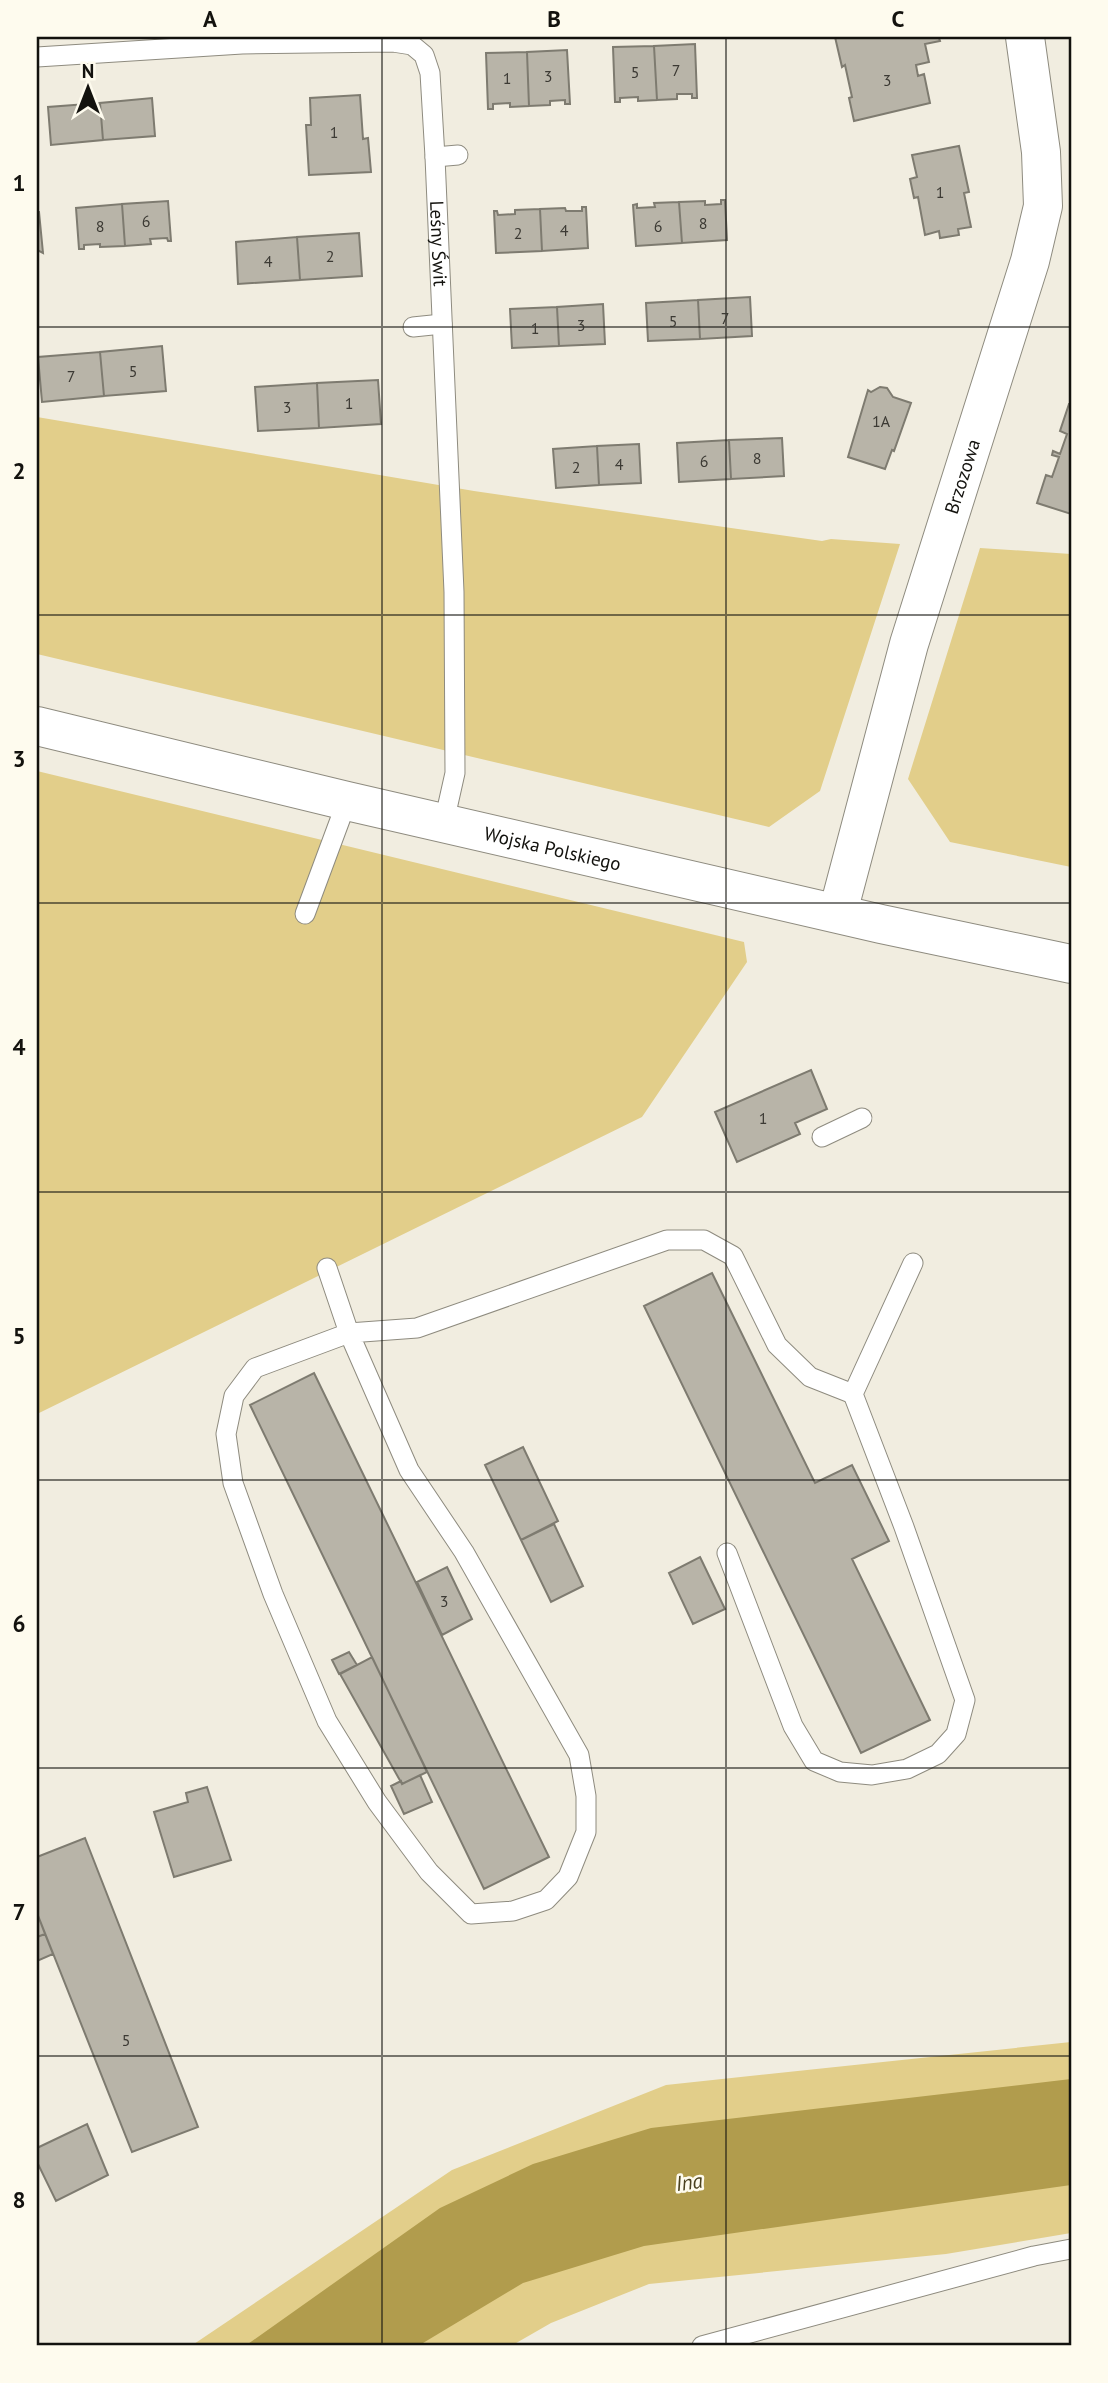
<svg xmlns="http://www.w3.org/2000/svg" width="1108" height="2383" font-family="'PT Sans',sans-serif">
  <style>
    .green { fill: #e2ce8a }
    .water { fill: #b19c4d }
    .building { fill: #b8b4a8; stroke: #7e7b70; stroke-width: 2 }
    .lines { fill: none; stroke-linecap: round; stroke-linejoin: round }
    .lane-casing { stroke: #8e8b7f; stroke-width: 21 }
    .street-casing { stroke: #8e8b7f; stroke-width: 40 }
    .secondary-casing { stroke: #8e8b7f; stroke-width: 40 }
    .lane { stroke: #fff; stroke-width: 19 }
    .street { stroke: #fff; stroke-width: 38 }
    .secondary { stroke: #fff; stroke-width: 38 }
    .grid { fill: none; stroke: #13120e; stroke-width: 2; stroke-opacity: 0.55 }
    .labels { text-anchor: middle; dominant-baseline: central; stroke-width: 5; stroke-linejoin: round; paint-order: stroke }
    .number-label { font-size: 16px; fill: #3c3a34 }
    .street-label { font-size: 19px; fill: #13120e; stroke: #fefbee }
    .water-label { font-size: 21px; font-style: italic; fill: #4a401e; stroke: #fefbee }
    .neatline { fill: none; stroke: #13120e; stroke-width: 2.5 }
    .grid-label { font-size: 23px; text-anchor: middle; font-weight: bold; fill: #13120e }
  </style>
  <rect width="100%" height="100%" fill="#f1ede0"/>
  <!-- green -->
  <path class="green" d="M37,417L474,491L822,541L831,539L900,544L820,791L769,827L37,654Z
    M980,548L1071,554V867L950,842L908,779Z
    M37,771L744,942L747,962L642,1117L37,1414Z
    M1071,2042V2233L946,2254L649,2284L551,2323L511,2346H191L452,2170L666,2085Z"/>
  <!-- water -->
  <path class="water" d="M1071,2079V2185L644,2246L523,2283L418,2346H245L440,2208L533,2164L651,2128Z"/>
  <!-- building -->
  <path class="building" d="M835,37L939,38L940,41L925,44L929,62L916,65L918,76L924,74L930,103L854,121L849,98L852,97L845,65L842,67Z
    M695,44L697,98H692V94H677V99L657,100L654,46Z
    M654,46L657,100L638,101V97L620,98V102H615L613,47Z
    M567,50L570,104H565V100L550,101V105L529,106L527,52Z
    M527,52L529,106L510,107V103L493,104V109H488L486,53Z
    M360,95L363,139L368,138L371,172L309,175L306,125H311L310,98Z
    M152,98L155,136L103,140L100,103Z
    M100,103L103,140L51,145L48,107Z
    M959,146L969,192L964,193L971,227L958,229L959,235L940,238L939,231L925,235L918,197L914,198L910,179L917,177L912,155Z
    M721,200H725L727,240L682,243L679,202L705,201V205L721,204Z
    M168,201L171,241H168L167,238L150,239L151,244L125,246L122,204Z
    M679,202L682,243L636,246L633,205L637,204V208L655,207L654,203Z
    M122,204L125,246L100,247V244L84,245V249H79L76,208Z
    M582,207H586L588,248L542,251L540,209L565,208L566,211H582Z
    M540,209L542,251L496,253L494,211H497L498,215L515,214V210Z
    M37,212H39L43,253L37,250Z
    M359,233L362,276L300,280L297,237Z
    M297,237L300,280L238,284L236,242Z
    M750,297L752,336L700,339L698,300Z
    M698,300L700,339L648,341L646,303Z
    M603,304L605,344L559,346L557,307Z
    M557,307L559,346L512,348L510,309Z
    M162,346L166,391L104,396L100,352Z
    M100,352L104,396L42,402L38,357Z
    M378,380L381,424L319,428L317,383Z
    M317,383L319,428L258,431L255,387Z
    M880,387L887,388L893,397L911,403L894,451L892,450L885,469L848,457L868,390L871,392Z
    M1069,404H1071V514L1037,503L1046,475L1052,477L1059,457L1052,455L1053,451L1060,454L1067,434L1060,431Z
    M782,438L784,476L731,479L729,440Z
    M729,440L731,479L679,482L677,443Z
    M639,444L641,483L599,485L597,446Z
    M597,446L599,485L556,488L553,449Z
    M811,1070L827,1109L795,1123L800,1134L737,1162L715,1112Z
    M712,1273L815,1483L852,1465L889,1541L852,1559L930,1720L861,1753L644,1306Z
    M314,1373L549,1857L484,1889L250,1405Z
    M523,1447L558,1521L521,1540L485,1465Z
    M554,1524L583,1586L551,1602L521,1540Z
    M700,1557L725,1609L693,1624L669,1573Z
    M447,1567L472,1619L442,1635L417,1582Z
    M349,1652L357,1665L339,1674L332,1660Z
    M372,1657L427,1772L402,1784L340,1674Z
    M420,1775L432,1802L404,1814L391,1786L401,1781L402,1784Z
    M207,1787L231,1860L174,1877L154,1812L188,1802L186,1793Z
    M85,1838L198,2127L132,2152L37,1913V1857Z
    M37,1913L45,1934L37,1937Z
    M45,1934L53,1954L37,1961V1937Z
    M87,2124L108,2175L56,2201L37,2162V2148Z"/>
  <g class="lines">
    <defs>
      <g id="lane">
        <path id="s1" d="M37,57L242,44L393,42L412,45L424,55L430,73L435,157L454,592L455,773L444,822"/>
        <path d="M435,157L458,155"/>
        <path d="M413,327L442,324"/>
        <path d="M305,914L347,801"/>
        <path d="M822,1137L862,1118"/>
        <path d="M327,1268L349,1333L409,1470L464,1552L579,1755L586,1796V1832L568,1877L546,1900L513,1911L471,1914L429,1872L377,1802L327,1721L273,1594L233,1483L226,1434L234,1396L255,1368L349,1333L417,1328L667,1240H704L733,1256L777,1345L810,1377L853,1394"/>
        <path d="M727,1553L793,1726L814,1761L840,1772L872,1775L907,1769L938,1754L956,1734L965,1700L904,1527L853,1394L913,1263"/>
        <path d="M702,2346L1034,2256L1071,2249"/>
      </g>
      <g id="street">
        <path id="s2" d="M838,912L909,644L1030,261L1043,206L1041,152L1025,37"/>
      </g>
      <g id="secondary">
        <path id="s3" d="M37,726L347,801L881,924L1071,964"/>
      </g>
    </defs>
    <!-- lane casing -->
    <use href="#lane" class="lane-casing"/>
    <!-- street casing -->
    <use href="#street" class="street-casing"/>
    <!-- secondary casing -->
    <use href="#secondary" class="secondary-casing"/>
    <!-- lane -->
    <use href="#lane" class="lane"/>
    <!-- street -->
    <use href="#street" class="street"/>
    <!-- secondary -->
    <use href="#secondary" class="secondary"/>
  </g>
  <!-- grid -->
  <path class="grid" d="M382,37V2346M726,37V2346M37,327H1071M37,615H1071M37,903H1071M37,1192H1071M37,1480H1071M37,1768H1071M37,2056H1071"/>
  <g class="labels">
    <!-- number labels -->
    <g class="number-label">
      <text x="676" y="70">7</text>
      <text x="635" y="72">5</text>
      <text x="548" y="76">3</text>
      <text x="507" y="78">1</text>
      <text x="887" y="80">3</text>
      <text x="334" y="132">1</text>
      <text x="940" y="192">1</text>
      <text x="146" y="221">6</text>
      <text x="703" y="223">8</text>
      <text x="100" y="226">8</text>
      <text x="658" y="226">6</text>
      <text x="564" y="230">4</text>
      <text x="518" y="233">2</text>
      <text x="330" y="256">2</text>
      <text x="268" y="261">4</text>
      <text x="725" y="318">7</text>
      <text x="673" y="321">5</text>
      <text x="581" y="325">3</text>
      <text x="535" y="328">1</text>
      <text x="133" y="371">5</text>
      <text x="71" y="376">7</text>
      <text x="349" y="403">1</text>
      <text x="287" y="407">3</text>
      <text x="881" y="421">1A</text>
      <text x="757" y="458">8</text>
      <text x="704" y="461">6</text>
      <text x="619" y="464">4</text>
      <text x="576" y="467">2</text>
      <text x="763" y="1118">1</text>
      <text x="444" y="1601">3</text>
      <text x="126" y="2040">5</text>
    </g>
    <!-- street labels -->
    <g class="street-label">
      <text stroke="none"><textPath href="#s1" startOffset="581">Leśny Świt</textPath></text>
      <text stroke="none"><textPath href="#s2" startOffset="453">Brzozowa</textPath></text>
      <text stroke="none"><textPath href="#s3" startOffset="530">Wojska Polskiego</textPath></text>
    </g>
    <!-- water labels -->
    <g class="water-label">
      <text transform="translate(689 2182) rotate(-8)">Ina</text>
    </g>
  </g>
  <!-- border -->
  <rect width="1108" height="2383" fill="none" stroke="#fefbee" stroke-width="77"/>
  <!-- north arrow -->
  <g transform="translate(88 88)" stroke="#fefbee" stroke-width="5" paint-order="stroke">
  <path d="M0-5L12 26L0 18L-12 26Z" fill="#13120e"/>
  <text y="-10" font-size="19" font-weight="bold" text-anchor="middle" fill="#13120e">N</text>
  </g>
  <rect x="38" y="38" width="1032" height="2306" class="neatline"/>
  <g class="grid-label">
    <text x="210" y="27">A</text>
    <text x="554" y="27">B</text>
    <text x="898" y="27">C</text>
    <text x="19" y="191">1</text>
    <text x="19" y="479">2</text>
    <text x="19" y="767">3</text>
    <text x="19" y="1055">4</text>
    <text x="19" y="1344">5</text>
    <text x="19" y="1632">6</text>
    <text x="19" y="1920">7</text>
    <text x="19" y="2208">8</text>
  </g>
</svg>
